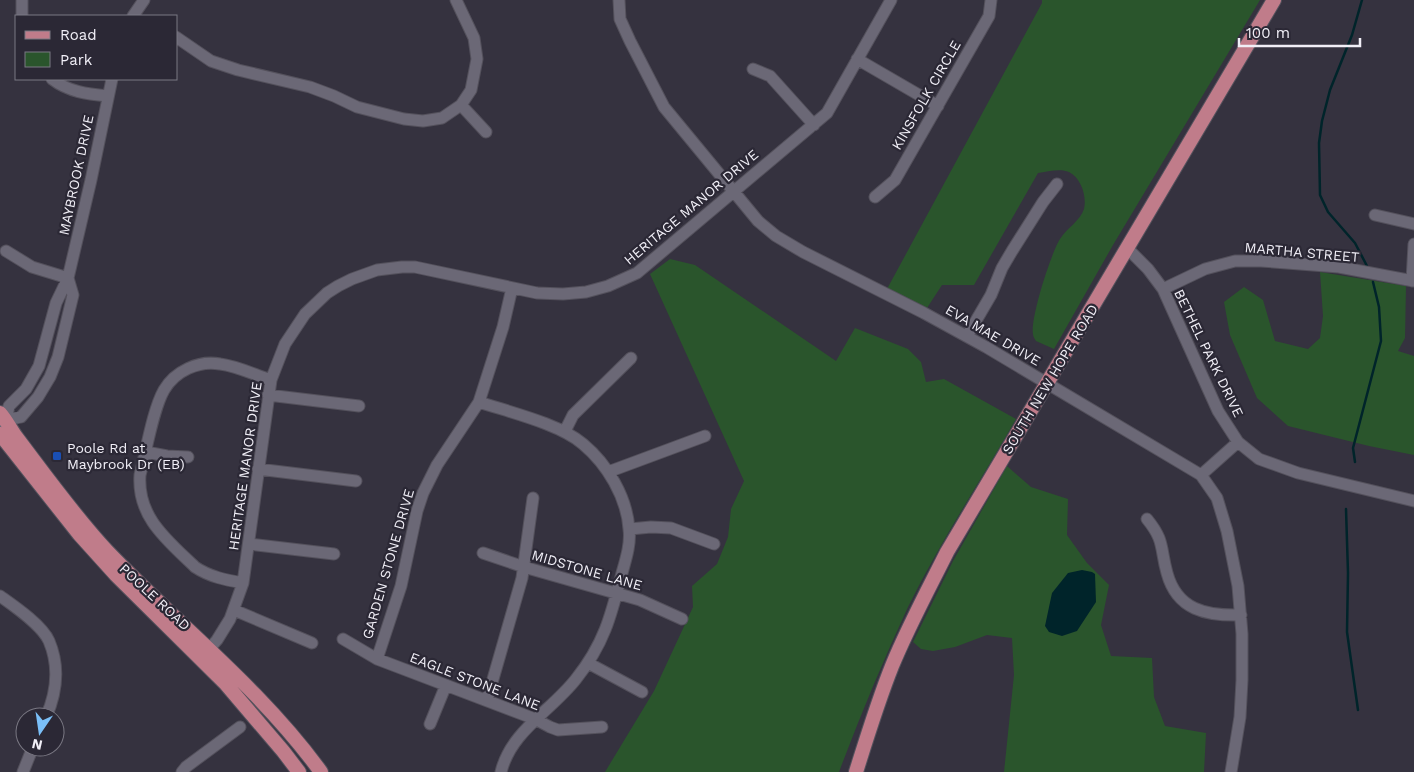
<svg xmlns="http://www.w3.org/2000/svg" width="1414" height="772" font-family="'Work Sans',sans-serif">
  <style>
    .green { fill: #2a552c }
    .water { fill: #00242a }
    .lines { fill: none; stroke-linecap: round; stroke-linejoin: round }
    .stream { stroke: #00242a; stroke-width: 2.5 }
    .minor-casing { stroke: #54515c; stroke-width: 13 }
    .major-casing { stroke: #54515c; stroke-width: 16 }
    .minor { stroke: #6b6876; stroke-width: 11 }
    .major { stroke: #c07c8a; stroke-width: 14 }
    .transit-dot { fill: #1a4fb4; stroke: #2b2835; stroke-width: 2 }
    .labels { text-anchor: middle; dominant-baseline: central; stroke-width: 4.5; stroke-linejoin: round; paint-order: stroke }
    .street-label { font-size: 14px; fill: #f1eff7; stroke: #2b2835 }
    .poi-label { font-size: 14px; fill: #f1eff7; stroke: #2b2835; text-anchor: start }
  </style>
  <rect width="100%" height="100%" fill="#35323f"/>
  <!-- green -->
  <path class="green" d="M1042,0H1260L1113,245L1054,349L1036,341C1035,339 1033,337 1033,334C1030,319 1051,253 1060,239C1067,228 1080,221 1084,209C1087,196 1081,178 1069,172C1060,168 1047,172 1038,173L974,285H942L927,308L887,289L1042,3Z
    M670,259L695,265L836,361L855,328L908,349L921,362L926,382L944,379L1016,419C980,482 940,542 908,607C883,661 860,716 839,772H605L654,691L693,607L692,586L717,564L728,537L731,509L744,481L650,274Z
    M1320,272L1406,286L1405,338L1398,351L1414,356V455L1369,446L1288,426L1257,398L1230,335L1224,302L1244,287L1263,300L1275,341L1308,349L1320,338L1323,316Z
    M1007,466L1031,487L1068,499L1067,535L1087,563L1109,585L1101,625L1111,656L1152,658L1154,697L1165,726L1206,733L1204,772H1004L1014,675L1012,638L987,635L955,647L933,651L921,649L913,642L953,561Z"/>
  <!-- water -->
  <path class="water" d="M1082,570L1092,572L1095,574L1096,602L1077,631L1062,636L1049,632L1045,626L1052,593L1068,573Z"/>
  <g class="lines">
    <!-- stream -->
    <path class="stream" d="M1362,0L1352,35L1330,90L1322,121L1319,143L1320,195L1328,212L1355,243L1367,266
      M1355,462L1353,448L1381,341L1379,307L1373,282
      M1346,509L1348,573L1347,632L1358,710"/>
    <defs>
      <path id="minor" d="M619,0L620,19L630,41L664,107L758,221L776,236L803,252L924,313L986,347L1201,475L1217,498L1227,531L1238,586L1242,634V680L1240,717L1231,772
        M22,16V0
        M133,16L144,0
        M176,37L211,61L238,70L310,87L334,96L357,107L404,119L423,121L442,118L461,105L471,90L477,59L474,38L456,0
        M857,59L938,106
        M753,69L770,76L814,125
        M52,79C69,92 87,94 108,96
        M461,105L486,132
        M875,197L895,180L989,16L991,0
        M1375,215L1414,224
        M1128,249L1148,269L1163,289L1218,411L1238,442L1259,459L1298,473L1414,501
        M6,251L32,267L68,278
        M1412,281L1414,244
        M1163,289L1205,269L1235,261H1261L1339,267L1414,281
        M967,336L991,295L1002,268L1012,251L1043,202L1057,184
        M268,395L359,406
        M479,402C509,412 560,424 583,444C607,464 627,497 629,529C631,543 626,559 622,573C611,616 604,644 576,679C551,711 511,731 501,772
        M6,420L9,406L26,389L39,366L56,303L68,278L91,180L112,79
        M1,423L6,420L21,417L38,397L50,377L58,357L73,295L68,278
        M565,431L573,415L631,358
        M146,452L167,456L188,457
        M258,469L356,481
        M608,472L705,436
        M1201,475L1238,442
        M1147,519C1165,541 1160,548 1167,573C1177,610 1206,616 1241,615
        M630,529L651,527L671,528L714,544
        M249,544L334,554
        M483,553L524,567L640,600L682,619
        M243,583C226,580 210,577 195,567C167,540 137,517 140,475C146,452 153,409 164,390C175,371 199,360 220,364C237,366 255,375 271,380
        M0,596C14,606 42,625 49,641C60,667 57,692 46,717
        M234,610L312,643
        M343,639L377,659L535,719L550,727L558,730L602,727
        M204,655L217,640L230,619L243,583L271,380L285,344L305,314L327,293L338,286L352,279L377,270L402,267H415L537,293L563,294L586,292L608,286L637,273L827,113L891,0
        M377,659L401,586L417,511L423,493L437,465L479,402L503,327L512,288
        M588,663L642,692
        M487,700L522,578L533,498
        M430,724L446,685
        M23,772L33,747
        M182,772L186,767L240,727"/>
      <path id="major" d="M0,413C7,421 11,430 17,438C45,475 75,517 107,551C178,625 260,688 321,772
        M0,434L79,534L116,575L225,683L283,751L299,772
        M856,772C867,737 878,701 892,666C908,627 928,590 947,552L1274,0"/>
    </defs>
    <!-- minor casing -->
    <use href="#minor" class="minor-casing"/>
    <!-- major casing -->
    <use href="#major" class="major-casing"/>
    <!-- minor -->
    <use href="#minor" class="minor"/>
    <!-- major -->
    <use href="#major" class="major"/>
  </g>
  <!-- markers -->
  <rect class="transit-dot" x="52" y="451" width="10" height="10" rx="2.5"/>
  <g class="labels">
    <!-- street labels -->
    <g class="street-label">
      <text transform="translate(926 95) rotate(-60)">KINSFOLK CIRCLE</text>
      <text transform="translate(76 175) rotate(-78)">MAYBROOK DRIVE</text>
      <text transform="translate(691 207) rotate(-40)">HERITAGE MANOR DRIVE</text>
      <text transform="translate(1302 252) rotate(5)">MARTHA STREET</text>
      <text transform="translate(993 335) rotate(30)">EVA MAE DRIVE</text>
      <text transform="translate(1209 353) rotate(64)">BETHEL PARK DRIVE</text>
      <text transform="translate(1050 379) rotate(-59)">SOUTH NEW HOPE ROAD</text>
      <text transform="translate(245 466) rotate(-82)">HERITAGE MANOR DRIVE</text>
      <text transform="translate(388 564) rotate(-74)">GARDEN STONE DRIVE</text>
      <text transform="translate(587 570) rotate(16)">MIDSTONE LANE</text>
      <text transform="translate(155 597) rotate(43)">POOLE ROAD</text>
      <text transform="translate(475 681) rotate(21)">EAGLE STONE LANE</text>
    </g>
    <!-- poi labels -->
    <g class="poi-label">
      <text x="67" y="448">Poole Rd at<tspan x="67" dy="16">Maybrook Dr (EB)</tspan></text>
    </g>
  </g>
  <!-- legend -->
  <rect x="15" y="15" width="162" height="65" fill="#2b2835" stroke="#7a7883"/>
  <rect x="25" y="31" width="25" height="8" fill="#c07c8a" stroke="#7a7883"/>
  <text x="60" y="40" font-size="15" fill="#f1eff7">Road</text>
  <rect x="25" y="52" width="25" height="15" fill="#2a552c" stroke="#7a7883"/>
  <text x="60" y="65" font-size="15" fill="#f1eff7">Park</text>
  <!-- north arrow -->
  <g transform="translate(40 732) rotate(193)"><circle r="24" fill="#2b2835" stroke="#7a7883"/>
  <path d="M0-4L9 19L0 12L-9 19Z" fill="#7abff8"/>
  <text y="-8" font-size="14" font-weight="bold" text-anchor="middle" fill="#f1eff7">N</text>
  </g>
  <!-- scale -->
  <path d="M1239 38v8h121v-8" fill="none" stroke="#f1eff7" stroke-width="2.5"/>
  <text x="1246" y="38" font-size="15" fill="#f1eff7" stroke="#2b2835" stroke-width="4" paint-order="stroke">100 m</text>
</svg>
